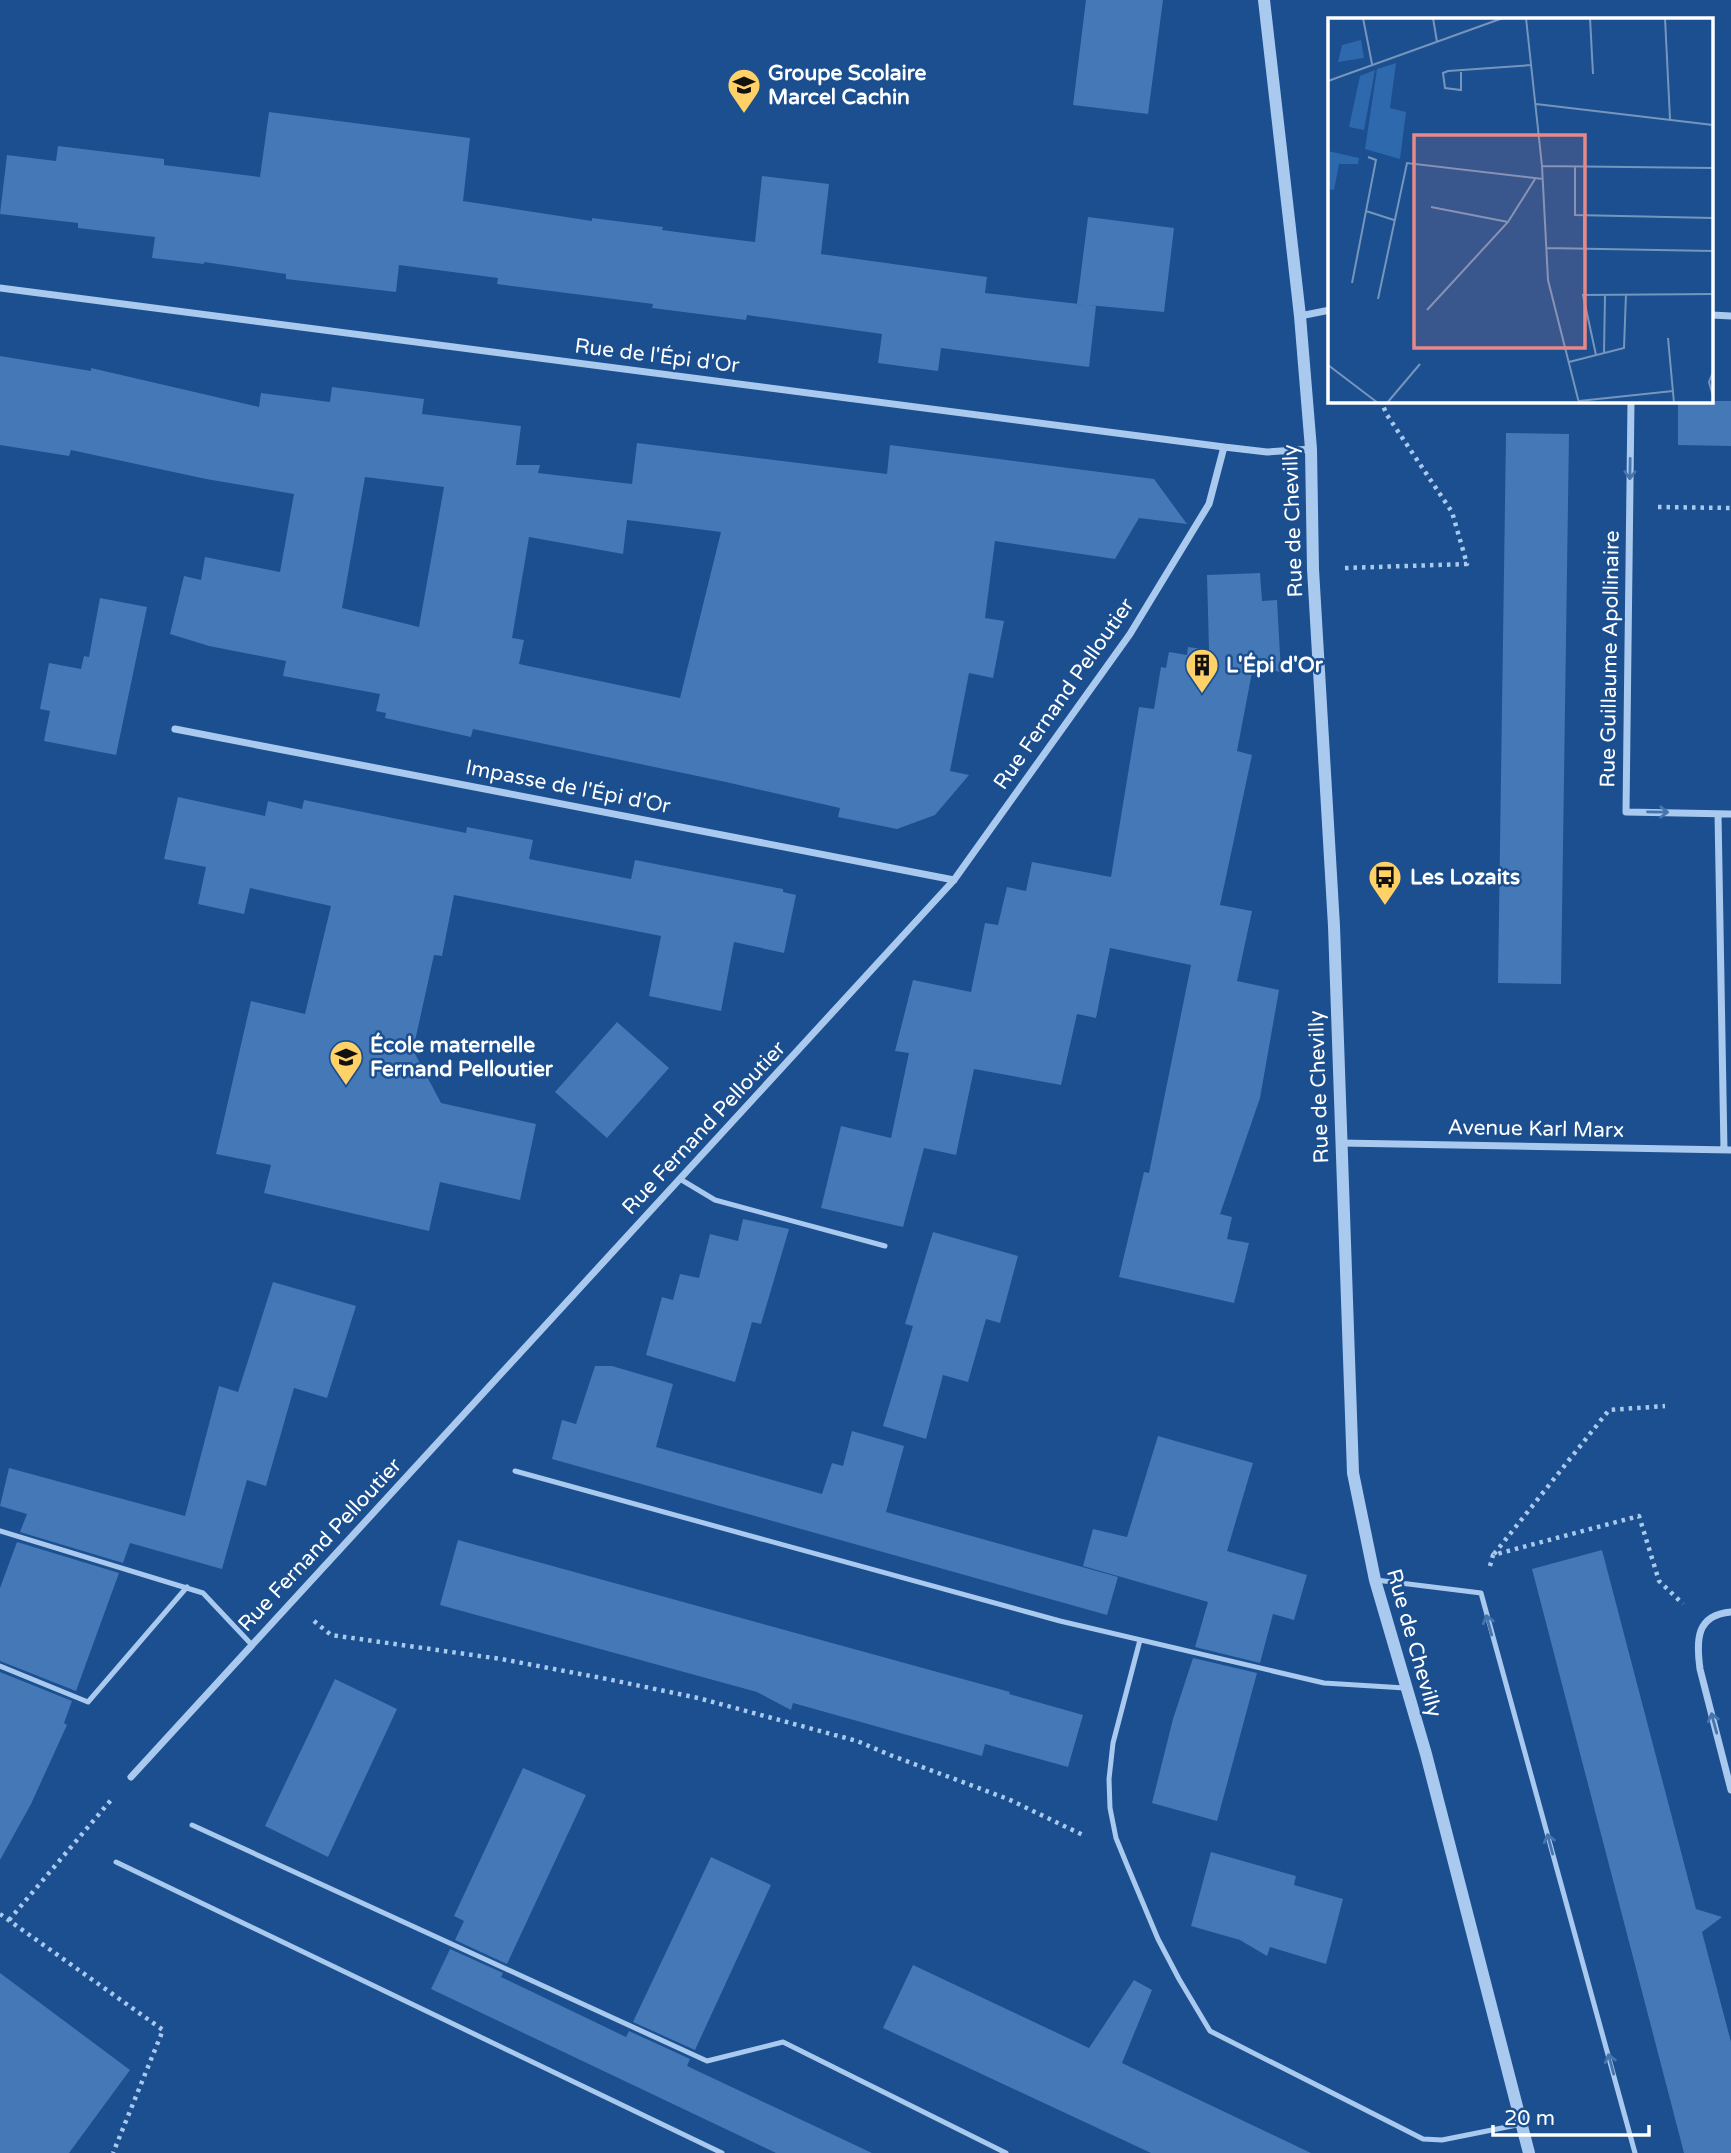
<svg xmlns="http://www.w3.org/2000/svg" width="1731" height="2153" font-family="'Varela Round',sans-serif">
  <style>
    .building { fill: #4478b7; fill-rule: evenodd }
    .lines { fill: none; stroke-linecap: round; stroke-linejoin: round }
    .path { stroke: #a9c9ee; stroke-width: 4.5; stroke-dasharray: 3.5 5; stroke-linecap: butt }
    .service { stroke: #a9c9ee; stroke-width: 5 }
    .minor { stroke: #a9c9ee; stroke-width: 7 }
    .tertiary { stroke: #a9c9ee; stroke-width: 12 }
    .oneway { stroke: #4674ac }
    .labels { text-anchor: middle; dominant-baseline: central; stroke-width: 5; stroke-linejoin: round; paint-order: stroke }
    .poi-label { font-size: 21px; font-weight: bold; fill: #fff; stroke: #1b4f8f; text-anchor: start }
    .street-label { font-size: 21px; fill: #fff; stroke: #1b4f8f }
    .inset-road { fill: none; stroke: #7695bc; stroke-width: 2 }
    .view { fill: #e88989; fill-opacity: 0.15; stroke: #e88989; stroke-width: 3.5 }
    .inset-edge { fill: none; stroke: #fff; stroke-width: 3.5 }
  </style>
  <rect width="100%" height="100%" fill="#1b4f8f"/>
  <!-- building -->
  <path class="building" d="M1086,0H1163L1148,114L1073,105Z
    M269,112L470,138L463,201L592,221V218L663,227L662,230L714,237L755,242L762,176L829,184L821,254L987,277L985,293L1096,306L1089,367L941,348L938,371L878,363L882,334L747,315L746,320L652,308L653,304L497,284L498,278L399,265L396,292L286,279V274L204,262V264L152,258L155,237L78,228V223L0,214L7,155L56,161L58,146L164,159V165L260,177Z
    M1088,217L1174,228L1164,312L1077,304Z
    M0,356L91,371V368L259,407L261,393L330,402L332,387L424,399L422,414L521,426L516,465H540L538,473L632,484L628,517L637,443L887,474L890,445L1154,479L1187,524L1139,518L1115,559L995,541L985,618L1004,621L993,678L969,673L950,771L969,775L935,815L897,829L838,817L840,808L726,782L473,729L471,737L385,718L386,713L376,711L380,694L283,676L286,661L209,646L170,634L184,576L201,580L205,557L280,572L294,494L206,479L71,450L69,456L0,445ZM365,477L444,487L419,627L342,608ZM627,520L721,532L680,698L519,664L524,640L512,638L529,537L623,554Z
    M1678,401H1731V446L1678,445Z
    M1506,433L1569,434L1561,984L1498,983Z
    M1260,573L1262,601L1277,600L1281,672L1253,667L1237,751L1252,755L1220,905L1252,911L1237,981L1279,990L1260,1098L1220,1214L1232,1217L1227,1239L1249,1243L1234,1303L1119,1277L1144,1172L1149,1173L1191,965L1110,948L1096,1018L1077,1014L1061,1085L974,1069L956,1155L924,1148L903,1227L821,1208L841,1126L891,1138L909,1053L895,1051L913,980L971,992L985,923L998,925L1007,887L1026,891L1032,862L1111,877L1139,707L1154,709L1161,667L1166,668L1169,652L1187,655L1188,647L1209,650L1207,575Z
    M100,598L147,607L116,755L44,741L50,711L40,709L49,663L81,669L84,656L89,657Z
    M178,797L265,816L268,801L302,809L304,800L466,833L467,827L533,840L529,859L631,879L635,860L783,889V892L796,895L784,953L734,942L721,1011L649,996L661,936L454,895L442,956L434,955L413,1050L441,1103L536,1124L520,1200L440,1182L429,1231L264,1193L271,1165L216,1154L251,1001L305,1014L331,906L250,888L244,914L198,904L206,867L164,859Z
    M617,1022L669,1068L607,1138L555,1092Z
    M743,1219L789,1229L761,1324L752,1322L735,1382L646,1355L662,1297L673,1300L680,1274L699,1278L710,1234L738,1241Z
    M933,1232L1018,1256L1000,1323L986,1319L968,1382L943,1375L926,1439L883,1426L913,1326L905,1324Z
    M273,1282L356,1306L327,1398L294,1388L266,1486L247,1480L222,1569L130,1543L123,1563L20,1532L27,1514L0,1506L9,1468L185,1516L219,1386L238,1392Z
    M595,1366H612L673,1384L656,1447L822,1494L832,1463L843,1466L852,1431L904,1446L886,1512L1118,1577L1107,1615L552,1459L562,1420L576,1424Z
    M1158,1436L1253,1463L1227,1551L1307,1575L1294,1620L1273,1614L1260,1663L1195,1647L1208,1602L1083,1566L1093,1529L1127,1537Z
    M458,1540L1010,1692L1009,1694L1083,1715L1068,1767L985,1744L982,1756L793,1703L791,1710L757,1692L440,1605Z
    M17,1542L119,1573L76,1691L0,1661V1588Z
    M1602,1550L1696,1909L1722,1917L1702,1932L1731,2042V2153H1684L1532,1569Z
    M1193,1658L1257,1673L1217,1821L1152,1803L1173,1719Z
    M0,1672L72,1701L64,1723L67,1725L31,1804L0,1860Z
    M335,1679L397,1709L328,1857L265,1826Z
    M523,1768L586,1795L507,1964L455,1940L464,1921L454,1916Z
    M1211,1852L1296,1876L1294,1885L1343,1899L1326,1964L1270,1947L1267,1956L1240,1940L1191,1926Z
    M711,1857L771,1885L695,2050L633,2022Z
    M450,1949L503,1973L501,1977L626,2037L629,2031L690,2059L687,2066L872,2153H776L431,1989Z
    M913,1965L1089,2048L1134,1980L1152,1990L1122,2063L1311,2153H1151L943,2056L883,2028Z
    M0,1973L130,2070L69,2153H0Z"/>
  <g class="lines">
    <!-- path -->
    <path class="path" d="M1658,507L1731,508
      M1345,568L1467,564L1452,512L1387,415L1381,401
      M1494,1554L1609,1410L1665,1406
      M1490,1566L1493,1555L1639,1516L1659,1581L1683,1604
      M314,1621L331,1635L501,1659L607,1679L698,1698L857,1741L890,1755L1008,1799L1085,1836
      M0,1914L163,2030L113,2153
      M9,1920L111,1800"/>
    <!-- service -->
    <path class="service" d="M680,1179L715,1200L885,1246
      M515,1471L1060,1621L1324,1683L1405,1688
      M0,1531L203,1593L252,1645
      M1376,1580L1481,1593L1635,2153
      M1140,1640L1113,1743L1109,1779L1110,1808L1116,1838L1127,1865L1158,1939L1179,1979L1210,2031L1423,2139L1442,2140L1522,2124
      M0,1666L88,1702L187,1587
      M192,1825L707,2061L783,2042L1006,2153
      M116,1862L722,2153"/>
    <!-- minor -->
    <path class="minor" d="M0,288L1224,447L1267,452L1311,449
      M1712,315L1731,316
      M1300,316L1330,310
      M1631,401L1626,812L1731,814
      M175,729L954,880
      M1718,814L1724,1150
      M1340,1143L1731,1150
      M1731,1612C1696,1615 1696,1640 1700,1669L1731,1790
      M131,1777L954,880L1130,634L1209,504L1224,447"/>
    <!-- tertiary -->
    <path class="tertiary" d="M1264,0L1300,316L1311,449L1313,569L1334,926L1353,1473L1375,1580L1426,1754L1529,2153"/>
  </g>
  <!-- one-way arrows -->
  <defs><path id="oneway-shaft" d="M-6 0H5M1.5-3L5.5 0L1.5 3" fill="none" stroke-width="1.6" stroke-linecap="round" stroke-linejoin="round" transform="scale(1.75)"/></defs>
  <g class="oneway">
    <use href="#oneway-shaft" transform="translate(1630 469) rotate(91)"/>
    <use href="#oneway-shaft" transform="translate(1658 812) rotate(1)"/>
    <use href="#oneway-shaft" transform="translate(1489 1625) rotate(-105)"/>
    <use href="#oneway-shaft" transform="translate(1714 1723) rotate(-105)"/>
    <use href="#oneway-shaft" transform="translate(1550 1844) rotate(-105)"/>
    <use href="#oneway-shaft" transform="translate(1611 2064) rotate(-105)"/>
  </g>
  <!-- icons -->
  <defs>
    <symbol id="school-pin" viewBox="-11 -11 22 30"><path d="M0 17L-7.5 6A9.5 9.5 0 1 1 7.5 6Z" fill="#ffd166" stroke="#1b4f8f"/><path d="M0-5L7-2L0 1L-7-2ZM-4 1L0 2.5L4 1V4Q0 6-4 4Z" fill="#111"/></symbol>
    <symbol id="building-pin" viewBox="-11 -11 22 30"><path d="M0 17L-7.5 6A9.5 9.5 0 1 1 7.5 6Z" fill="#ffd166" stroke="#1b4f8f"/><path d="M-4-6H4V6H1V3H-1V6H-4ZM-2.5-4.3h1.7v1.8h-1.7ZM.8-4.3h1.7v1.8H.8ZM-2.5-1h1.7V.8h-1.7ZM.8-1h1.7V.8H.8Z" fill="#111"/></symbol>
    <symbol id="bus-pin" viewBox="-11 -11 22 30"><path d="M0 17L-7.5 6A9.5 9.5 0 1 1 7.5 6Z" fill="#ffd166" stroke="#1b4f8f"/><path d="M-5-6H5V4H4V6H2V4H-2V6H-4V4H-5ZM-3.5-4V0h7V-4ZM-3.5 1.2v1.5H-2V1.2ZM2 1.2v1.5H3.5V1.2Z" fill="#111"/></symbol>
  </defs>
  <g fill-rule="evenodd">
    <use href="#school-pin" x="725" y="66" width="38" height="52"/>
    <use href="#building-pin" x="1183" y="646" width="38" height="52"/>
    <use href="#bus-pin" x="1366" y="858" width="38" height="52"/>
    <use href="#school-pin" x="327" y="1038" width="38" height="52"/>
  </g>
  <g class="labels">
    <!-- poi labels -->
    <g class="poi-label">
      <text x="768" y="73">Groupe Scolaire<tspan x="768" dy="24">Marcel Cachin</tspan></text>
      <text x="1226" y="665">L'Épi d'Or</text>
      <text x="1410" y="877">Les Lozaits</text>
      <text x="370" y="1045">École maternelle<tspan x="370" dy="24">Fernand Pelloutier</tspan></text>
    </g>
    <!-- street labels -->
    <g class="street-label">
      <text transform="translate(657 356) rotate(7)">Rue de l'Épi d'Or</text>
      <text transform="translate(1293 521) rotate(-92)">Rue de Chevilly</text>
      <text transform="translate(1610 659) rotate(-89)">Rue Guillaume Apollinaire</text>
      <text transform="translate(1064 694) rotate(-55)">Rue Fernand Pelloutier</text>
      <text transform="translate(568 787) rotate(11)">Impasse de l'Épi d'Or</text>
      <text transform="translate(1319 1087) rotate(-92)">Rue de Chevilly</text>
      <text transform="translate(704 1128) rotate(-47)">Rue Fernand Pelloutier</text>
      <text transform="translate(1536 1129) rotate(1)">Avenue Karl Marx</text>
      <text transform="translate(320 1545) rotate(-47)">Rue Fernand Pelloutier</text>
      <text transform="translate(1414 1643) rotate(74)">Rue de Chevilly</text>
    </g>
  </g>
  <!-- overview -->
  <g transform="translate(1328 18)">
    <rect width="385" height="385" fill="#1b4f8f"/>
    <path d="M33,22L36,40L10,44L14,27ZM68,45L62,90L78,94L72,141L37,131L49,51ZM47,52L36,112L21,109L32,58ZM0,133L31,140L30,146H11L6,172L0,171Z" fill="#2e69ad"/>
    <path class="inset-road" d="M35,0L44,46M105,0L109,24M198,0L214,148L220,262L251,385M262,0L265,56M337,0L342,101M133,54V72L117,70L115,55L120,53L204,47M0,63L175,0M208,86L385,107M214,148L385,150M247,148V197L385,200M103,189L180,204M38,193L66,202M256,197V230M218,230L385,233M24,265L48,142L40,139M50,281L79,145L215,161M99,292L180,204L207,161M340,320L346,385M276,335L277,277M268,337L255,277L385,276M241,344L296,330L298,276M0,347L50,385M385,354L381,364L385,378M251,383L345,373M59,385L92,346"/>
    <path class="view" d="M86,117H257V330H86Z"/>
    <rect width="385" height="385" class="inset-edge"/>
  </g>
  <!-- scale -->
  <path d="M1493 2125v10h156v-10" fill="none" stroke="#ffffff" stroke-width="3.5"/>
  <text x="1504" y="2125" font-size="21" fill="#ffffff" stroke="#1b4f8f" stroke-width="5" paint-order="stroke">20 m</text>
</svg>
